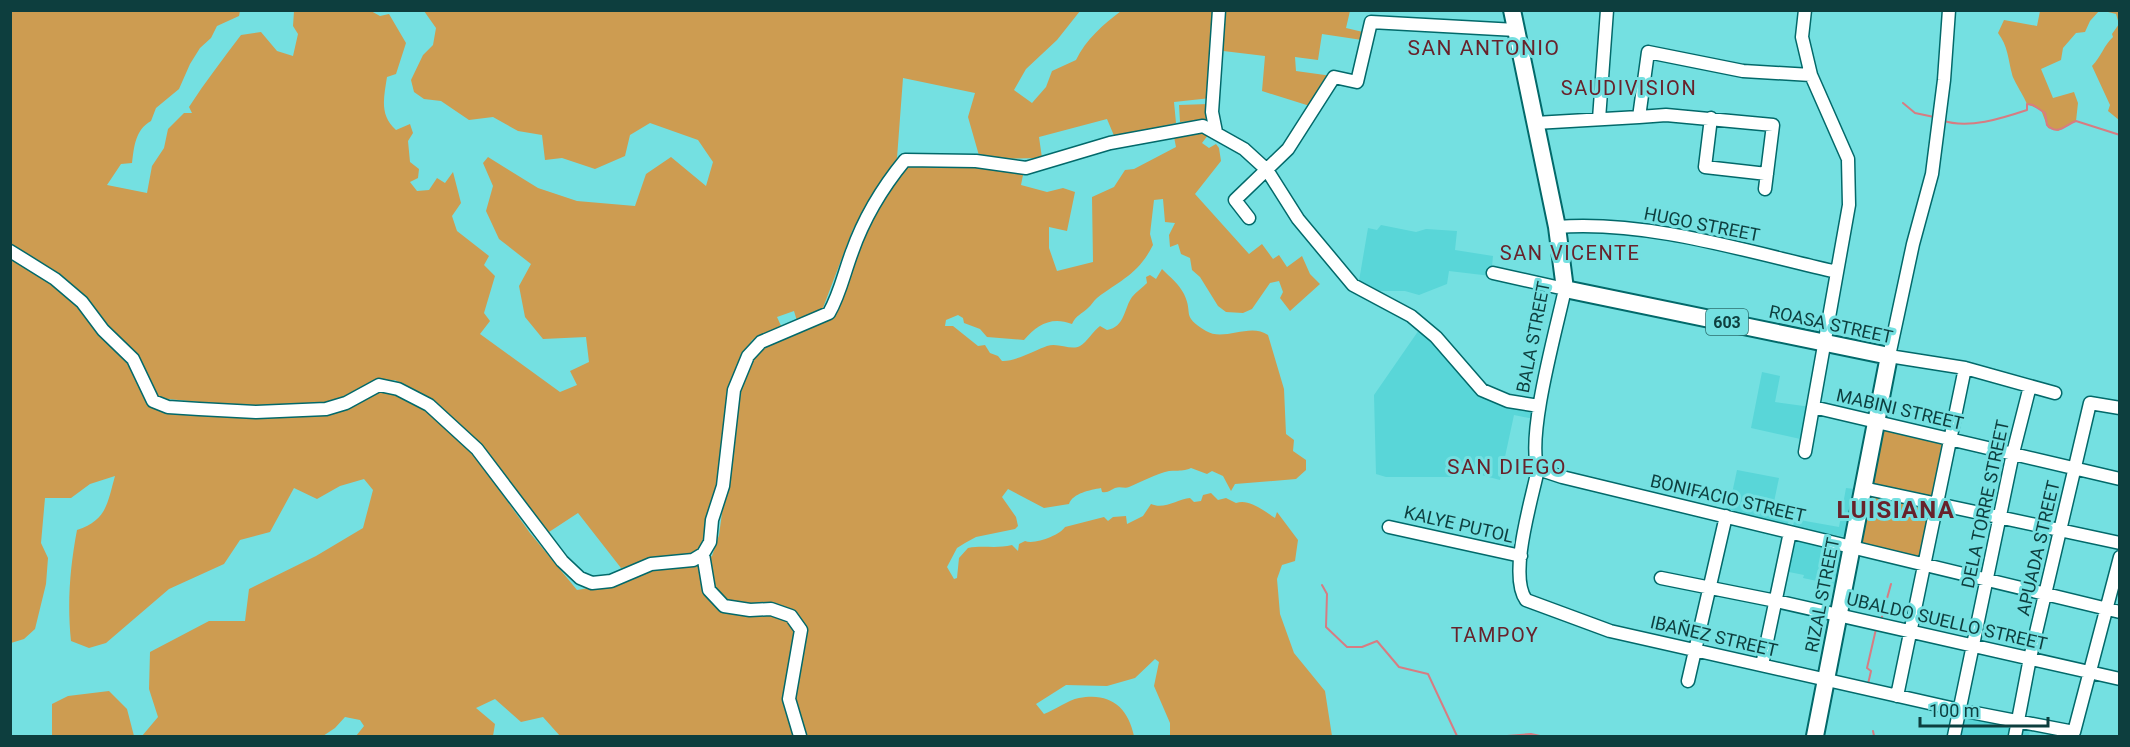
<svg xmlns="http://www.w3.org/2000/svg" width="2130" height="747" font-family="Roboto,sans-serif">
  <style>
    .built { fill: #59d6d8 }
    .green { fill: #cd9c51 }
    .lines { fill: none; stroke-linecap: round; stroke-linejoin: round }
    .stream { stroke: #d77c82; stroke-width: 2 }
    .minor-casing { stroke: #02696a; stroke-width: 15 }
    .major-casing { stroke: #02696a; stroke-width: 20 }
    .minor { stroke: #fff; stroke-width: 12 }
    .major { stroke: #fff; stroke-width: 16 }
    .labels { text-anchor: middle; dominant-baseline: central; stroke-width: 6; stroke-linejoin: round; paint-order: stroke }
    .shield { fill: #74e0e1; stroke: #2c6f6f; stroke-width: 1.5 }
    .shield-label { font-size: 16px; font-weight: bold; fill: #0d3e3e }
    .street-label { font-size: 18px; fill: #0d3e3e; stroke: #74e0e1 }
    .neighbourhood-label { font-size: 20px; letter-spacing: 1.5px; fill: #68222b; stroke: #74e0e1 }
    .quarter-label { font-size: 21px; letter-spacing: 1.5px; fill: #68222b; stroke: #74e0e1 }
    .district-label { font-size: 24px; font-weight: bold; letter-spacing: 1.5px; fill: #68222b; stroke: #74e0e1 }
  </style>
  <rect width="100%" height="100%" fill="#74e0e1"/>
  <!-- built -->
  <path class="built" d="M1381,225L1416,232L1426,229L1457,231L1455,250L1493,256L1491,276L1449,271L1447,284L1419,295L1405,291H1380L1359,281L1368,228L1377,230Z
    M1421,327L1479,391L1537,407L1534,419L1514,415L1500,480L1470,472L1454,477H1386L1376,474L1374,395Z
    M1762,372L1780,376L1775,402L1811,407L1805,440L1751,428Z
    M1737,470L1779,478L1774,502L1792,506L1788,524L1728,512Z
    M1846,488L1855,489L1846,537L1793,527L1794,519L1839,527Z
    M1791,536L1848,547L1839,589L1821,586L1822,582L1803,578L1804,575L1784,571Z
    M1962,711L2031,726L2029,736H1956Z"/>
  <!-- green -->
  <path class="green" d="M11,11H240L239,16L217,26L211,38L200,48L190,64L179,89L156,108L151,121C135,130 134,147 132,163L121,164L107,185L147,193L152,166L164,148L168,129L184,113H192L189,107C205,82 223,59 241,35L261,32L277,51L293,56L298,34L293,26L294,11H371L380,16L389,14L406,43L396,74L387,77C384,97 379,115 396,130L410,124L413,133L408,141L410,162L419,169L418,178L410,182L417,191L429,190L437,178L445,183L453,172L461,203L452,216L457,231L489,256L484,265L495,276L484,313L490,321L480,334L560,392L577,385L570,371L589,362L586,337L543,339L525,317L519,286L531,264L499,239L486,211L493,186L483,163L488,157L538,188L577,201L635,206L646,174L671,157L706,186L713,162L698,140L650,123L630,135L625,156L595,169L562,158L545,160L542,135L518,131L493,117L469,120L441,101L424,99L414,92L411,80L423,55L433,45L436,28L424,11H1080L1057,40L1026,69L1014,90L1032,103L1046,87L1052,71L1076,60C1086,39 1103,25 1121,11H1350L1346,28L1363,32L1362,40L1322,34L1318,60L1295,57L1296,71L1332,76L1313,107L1262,91L1265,56L1215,50L1211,98L1174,102L1176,123L1115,138L1107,119L1039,137L1042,158L980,159L968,117L975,93L903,78L897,158L853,229L821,313L797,321L794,311L777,317L782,328L752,340L727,392L720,487L699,551L621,568L578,513L549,532L475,441L431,401L395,380L373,383L328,404L243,406L157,398L135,355L11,245Z
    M2040,11H2099L2090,21L2085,32L2076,33L2063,48L2061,60L2041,69L2053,98L2074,92L2078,103L2076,121L2058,131L2048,128L2041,110L2027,104C2024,96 2013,80 2012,74C2008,59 2008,46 1998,33L2004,20L2037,26Z
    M2104,11H2119V125V120L2108,111L2110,105L2092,66C2101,57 2104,45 2113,37L2112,34L2119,24L2116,14Z
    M1208,104L1209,120L1180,122L1179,105Z
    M1211,131L1202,143L1209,148L1216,144L1219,148L1221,161L1195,194L1249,254L1262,244L1273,259L1279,255L1287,267L1302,256L1310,274L1320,284L1290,311L1280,298L1283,292L1279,281L1270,283L1252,309L1243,313L1226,312L1218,306L1200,277L1192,270L1190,258L1181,254L1178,244L1170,247L1169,235L1175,223L1165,222L1163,199L1154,200L1150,234L1153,245C1138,275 1120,280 1097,298C1093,301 1092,305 1088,308C1082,314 1076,315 1072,324C1051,316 1037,325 1024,340L987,337L980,329L964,323L963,318L958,315L946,320L945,326H953L978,346L985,345L990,353L998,356L1002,361C1014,362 1036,350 1047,346C1058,342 1071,351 1080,346C1087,342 1093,331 1100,326L1107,330C1125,327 1124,308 1132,297C1136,292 1143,287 1147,283L1146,277L1150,275L1156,279L1162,269C1170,277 1179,284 1184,294C1194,315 1180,315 1206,331C1224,342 1250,322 1268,335L1284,389L1286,434L1294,440L1293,451L1306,460V470L1296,479L1235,484L1231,491L1223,476L1212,471L1207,474L1191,468C1182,472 1177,470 1169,471C1156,474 1141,482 1129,487C1125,489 1120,486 1115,488C1110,490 1109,493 1102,492L1101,488C1090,490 1073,493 1069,504L1044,508L1008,489L1002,497L1016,517L1018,526L1015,529L976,537L965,543L957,548L947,567L954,579L957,578L959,558L968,548C983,545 996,549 1012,545L1018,551L1019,544L1025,541C1035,545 1060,535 1065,527L1104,517L1108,521L1113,517L1126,516L1127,524L1143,516L1151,504C1164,510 1178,499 1190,498L1194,502L1201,501L1203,495L1211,493L1218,500L1226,498L1236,503C1249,498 1264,511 1275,518L1277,512L1298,540L1295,561L1282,565L1277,579L1280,614L1294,653L1325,691L1332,736H1170V723L1154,686L1159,662L1155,659L1135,678L1107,686L1066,685L1036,704L1044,714C1055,710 1068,700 1079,698C1110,692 1128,707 1134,736H560L543,717L521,722L495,699L476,708L495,724L493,736H356L364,726L360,720L345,717L335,728L323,736H142L158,717L149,689L150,652L209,621H245L249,589L316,556L363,528L373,490L364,479L340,486L317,499L294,488L270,532L240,540L224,564L169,589L106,643L89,648L71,641C67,603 70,567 77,530C107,520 107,504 115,476L90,484L71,498H45L41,543L48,558L46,584L35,629L24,639L11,643V253L73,298L130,361L151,403L324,413L385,389L400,392L425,409L472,452L530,533L577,590C602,587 623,577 647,571C669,564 691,567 712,556L719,535L740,382C760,337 780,337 822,319L881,201L904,166L955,165L1024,170L1021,185L1047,192L1063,188L1075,192L1067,231L1049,227V248L1057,271L1093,262L1092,197L1114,187L1125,170L1134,169L1176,147L1173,132Z
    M1879,428L1945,443L1924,560L1856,543Z
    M109,691L127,709L134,736H52V704L68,696Z"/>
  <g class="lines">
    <!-- stream -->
    <path class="stream" d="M1903,103L1915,113L1934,117
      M1942,120C1967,130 2003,118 2027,110V104L2033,105L2045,113L2047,125C2058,136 2065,125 2076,121L2120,135
      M1322,585L1327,594L1326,627L1347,647H1362L1377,641L1399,667L1428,674L1457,736
      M1881,620L1891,584
      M1868,684L1871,671L1867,668L1876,629
      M1873,731L1874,736
      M1507,736L1531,734L1540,736"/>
    <defs>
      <path id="minor" d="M1805,10L1802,37L1811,75L1848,159L1849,205L1805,452
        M1949,10L1944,80L1932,174L1913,244L1889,356L1965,368L2055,393
        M1639,117L1666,115L1773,125L1765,189
        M1711,118L1705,167L1767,174
        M1599,119L1607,10
        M1535,123L1639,117L1648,52L1743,71L1811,75
        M1216,132L1212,112L1219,10
        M1249,218L1235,200L1288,149L1334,77L1357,82L1371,22L1516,30
        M1557,227C1649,220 1748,252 1837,272
        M10,251L55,279L82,302L103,330L133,359L153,401L168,407L199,409L256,412L326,409L346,403L379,385L398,389L429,405L477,449L562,561L580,578L592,583L611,581L651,564L693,560L703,554L710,542L712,520L723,486L734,390L748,356L761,342L829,313C840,294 844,273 852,252C864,218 882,188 905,160L976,161L1026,168L1110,143L1203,126L1244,149L1267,170L1298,219L1353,285L1411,316L1436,337L1482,390L1508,401L1539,406
        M1493,273L1565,289C1557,327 1526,436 1538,469C1532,499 1508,575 1526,600L1610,631L1960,710L2074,732L2120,557
        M1813,407L2120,479
        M1538,469L1562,477L2120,612
        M1863,488L2120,543
        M1389,527L1521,556
        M703,554L709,590L724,606L750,610L771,609L791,616L801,630L789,699L800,736
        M1661,578L1776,601L2120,679
        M1762,665L1790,532
        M1688,681L1726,516
        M1897,696L1965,368
        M1954,736L2013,453L2030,386
        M2015,736L2030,658L2090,403L2120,408"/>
      <path id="major" d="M1512,10L1557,227L1565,289L1889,356L1815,736"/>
    </defs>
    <!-- minor casing -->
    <use href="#minor" class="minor-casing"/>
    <!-- major casing -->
    <use href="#major" class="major-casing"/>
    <!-- minor -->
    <use href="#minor" class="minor"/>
    <!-- major -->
    <use href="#major" class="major"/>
  </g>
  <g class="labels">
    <!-- shield labels -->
    <rect class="shield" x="1706" y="309" width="42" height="26" rx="4.5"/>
    <g class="shield-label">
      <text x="1727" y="322">603</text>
    </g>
    <!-- street labels -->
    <g class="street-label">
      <text transform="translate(1702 224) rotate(11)">HUGO STREET</text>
      <text transform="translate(1831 324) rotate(12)">ROASA STREET</text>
      <text transform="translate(1533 337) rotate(-79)">BALA STREET</text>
      <text transform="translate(1900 409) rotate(13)">MABINI STREET</text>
      <text transform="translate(1728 498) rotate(13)">BONIFACIO STREET</text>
      <text transform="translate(1985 504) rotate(-78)">DELA TORRE STREET</text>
      <text transform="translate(1459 524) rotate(13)">KALYE PUTOL</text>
      <text transform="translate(2038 548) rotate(-77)">APUADA STREET</text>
      <text transform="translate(1822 595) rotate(-79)">RIZAL STREET</text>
      <text transform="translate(1947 621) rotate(13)">UBALDO SUELLO STREET</text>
      <text transform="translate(1714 636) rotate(13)">IBAÑEZ STREET</text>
    </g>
    <!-- neighbourhood labels -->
    <g class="neighbourhood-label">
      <text x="1629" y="88">SAUDIVISION</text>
      <text x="1570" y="253">SAN VICENTE</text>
      <text x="1495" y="635">TAMPOY</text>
    </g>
    <!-- quarter labels -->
    <g class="quarter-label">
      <text x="1484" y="48">SAN ANTONIO</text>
      <text x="1507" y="467">SAN DIEGO</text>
    </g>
    <!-- district labels -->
    <g class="district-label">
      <text x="1896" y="510">LUISIANA</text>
    </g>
  </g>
  <!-- border -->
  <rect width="2130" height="747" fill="none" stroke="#0d3e3e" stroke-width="24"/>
  <!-- scale -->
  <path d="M1920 717v9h128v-9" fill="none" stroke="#0d3e3e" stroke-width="3"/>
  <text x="1929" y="717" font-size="18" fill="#0d3e3e" stroke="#74e0e1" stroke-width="4.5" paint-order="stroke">100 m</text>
</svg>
